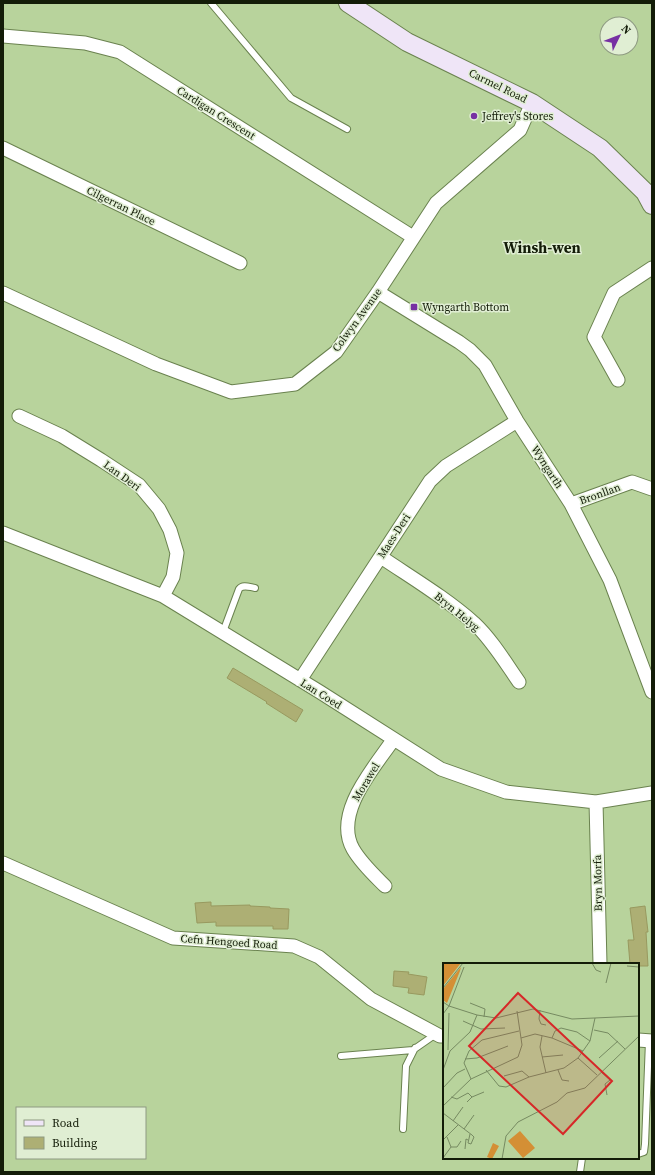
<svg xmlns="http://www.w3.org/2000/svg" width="655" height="1175" font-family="'Source Serif 4',serif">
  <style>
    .building { fill: #adaf74; stroke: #98995f }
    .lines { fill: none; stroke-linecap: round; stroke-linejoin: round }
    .lane-casing { stroke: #6a824f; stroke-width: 8 }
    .street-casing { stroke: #6a824f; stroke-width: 15 }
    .secondary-casing { stroke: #6a824f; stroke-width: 20 }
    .lane { stroke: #fff; stroke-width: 6 }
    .street { stroke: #fff; stroke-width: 13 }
    .secondary { stroke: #efe5f7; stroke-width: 18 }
    .poi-dot { fill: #7730a3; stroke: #e0eed3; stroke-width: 1.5 }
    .labels { text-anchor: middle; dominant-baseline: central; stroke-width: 3; stroke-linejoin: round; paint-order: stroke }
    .street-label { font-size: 11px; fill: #131c08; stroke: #e0eed3 }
    .poi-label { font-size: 11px; fill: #131c08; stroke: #e0eed3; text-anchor: start }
    .district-label { font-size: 15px; font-weight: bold; fill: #131c08; stroke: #e0eed3 }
    .inset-road { fill: none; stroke: #768a61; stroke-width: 1 }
    .view { fill: #d62828; fill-opacity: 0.15; stroke: #d62828; stroke-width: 2 }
    .inset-edge { fill: none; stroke: #131c08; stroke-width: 2 }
  </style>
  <rect width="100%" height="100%" fill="#b8d39c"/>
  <!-- building -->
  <path class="building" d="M233,668L303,710L296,722L266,703L267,702L227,678Z
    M211,902V906L250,905V906L270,907V908L289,909L288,929H273V926H216V922L197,923L195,903Z
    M645,906L648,932H646L648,966H638V964H630L628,940H634L630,908Z
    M394,971L409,972L408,974L427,977L424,995L408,993L409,988L393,986Z"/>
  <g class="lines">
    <defs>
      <path id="lane" d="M211,3L291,98L347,129
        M223,632L239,589C243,584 249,587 255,588
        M341,1056L413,1050L436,1034
        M403,1129L406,1066L415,1048
        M638,1154L644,1152L645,1144L649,1041
        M580,1172L582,1158"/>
      <path id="street" d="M3,36L85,43L120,52L413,237
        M3,148L240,263
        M378,292L459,342L470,350L485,365L517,421L571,504L610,580L652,692
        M3,293L156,364L231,392L295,384L336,352L378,292L436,203L520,130L532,103
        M618,380L594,337L614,293L652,268
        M19,416L62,436L101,460L139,485L159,509L170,530L177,553L173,577L163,596
        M571,504L632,482L652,489
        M3,533L163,596L320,692L441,769L506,792L596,802L652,793
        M381,557C412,578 446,598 474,623C492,640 505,662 519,682
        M300,680L430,481L446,466L517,421
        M596,802L600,964
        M3,863L173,938L294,946L319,957L371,999L440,1036H444
        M385,886C373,874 361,863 353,849C333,813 374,768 393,740
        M638,1040L652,1041"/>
      <path id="secondary" d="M348,3L407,42L532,103L600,148L645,192L652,205"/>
    </defs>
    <!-- lane casing -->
    <use href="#lane" class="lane-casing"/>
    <!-- street casing -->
    <use href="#street" class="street-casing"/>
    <!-- secondary casing -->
    <use href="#secondary" class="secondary-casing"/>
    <!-- lane -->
    <use href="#lane" class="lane"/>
    <!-- street -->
    <use href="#street" class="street"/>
    <!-- secondary -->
    <use href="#secondary" class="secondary"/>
  </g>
  <!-- markers -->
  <g class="poi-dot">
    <circle cx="474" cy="116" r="4"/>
    <rect x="410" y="303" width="8" height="8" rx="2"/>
  </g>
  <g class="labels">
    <!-- street labels -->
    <g class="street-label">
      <text transform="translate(498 86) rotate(26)">Carmel Road</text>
      <text transform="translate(216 113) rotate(32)">Cardigan Crescent</text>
      <text transform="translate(121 206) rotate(26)">Cilgerran Place</text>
      <text transform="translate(357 320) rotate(-54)">Colwyn Avenue</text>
      <text transform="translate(547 467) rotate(57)">Wyngarth</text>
      <text transform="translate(122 476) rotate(36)">Lan Deri</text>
      <text transform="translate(600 494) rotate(-20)">Bronllan</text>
      <text transform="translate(394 536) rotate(-57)">Maes-Deri</text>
      <text transform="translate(457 612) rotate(39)">Bryn Helyg</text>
      <text transform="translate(321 694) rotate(32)">Lan Coed</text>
      <text transform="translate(366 782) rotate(-59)">Morawel</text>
      <text transform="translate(598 883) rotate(-91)">Bryn Morfa</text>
      <text transform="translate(229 942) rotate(4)">Cefn Hengoed Road</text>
    </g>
    <!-- poi labels -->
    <g class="poi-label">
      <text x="482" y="116">Jeffrey's Stores</text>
      <text x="422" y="307">Wyngarth Bottom</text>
    </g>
    <!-- district labels -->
    <g class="district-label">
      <text x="542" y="247">Winsh-wen</text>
    </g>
  </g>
  <!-- overview -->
  <g transform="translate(443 963)">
    <rect width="196" height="196" fill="#b8d39c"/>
    <path d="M0,0H18L0,23ZM18,4L17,8L4,40L0,37V26ZM77,168L92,185L80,195L65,178ZM50,180L56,183L49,196L44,194Z" fill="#d48f35"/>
    <path class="inset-road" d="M149,0L153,7L158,9M184,3L196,4M21,4L6,43L34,52L53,55L90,46L129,56L196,53M163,20L168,0M0,25L20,0M0,39L6,43L0,51M27,40L42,46L41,54M97,47L96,56L98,61L103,62M20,58L38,66L62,65M151,67L165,70L182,86M99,73L97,84L103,110M78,75L92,71L109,75L140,88M109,75L112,68L118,65L134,69L147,78M5,87L6,50M99,94L120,92M135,95L154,112M156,95L175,78M22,96L34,95L65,83M0,107L7,88L27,69L34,52M43,107L56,123L63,124L86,114L121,105L135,95L147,78L152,55M115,107L119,117L126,118M158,109L167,117L162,121L164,132M61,113L79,108L86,114M28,116L21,100L26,88L39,77L76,68M0,125L14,110L22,106M8,134L14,136L25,130L29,134L24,139M29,134L41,129M0,143L28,116L75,94L79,82L74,48M0,150L29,172L31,174L28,181L25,180L27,171M10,158L20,144M21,166L31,152M0,177L15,162M8,184H14L18,178M22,186L23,176L25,177M0,195L8,184L4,174M59,196L63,173L75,159L114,139L124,130L142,125L196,73"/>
    <path class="view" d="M75,30L169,118L120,171L26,83Z"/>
    <rect width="196" height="196" class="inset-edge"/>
  </g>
  <!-- border -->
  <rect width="655" height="1175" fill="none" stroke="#131c08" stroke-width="8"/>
  <!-- legend -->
  <rect x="16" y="1107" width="130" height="52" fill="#e0eed3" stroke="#8e9a82"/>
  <rect x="24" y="1120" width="20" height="6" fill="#efe5f7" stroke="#8e9a82"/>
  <text x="52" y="1127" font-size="12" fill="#131c08">Road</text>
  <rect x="24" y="1137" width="20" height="12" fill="#adaf74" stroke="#8e9a82"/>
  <text x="52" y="1147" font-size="12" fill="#131c08">Building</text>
  <!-- north arrow -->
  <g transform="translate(619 36) rotate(47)"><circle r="19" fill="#e0eed3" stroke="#8e9a82"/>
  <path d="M0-3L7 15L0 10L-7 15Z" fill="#7730a3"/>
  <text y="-6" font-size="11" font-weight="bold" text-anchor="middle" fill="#131c08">N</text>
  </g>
</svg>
